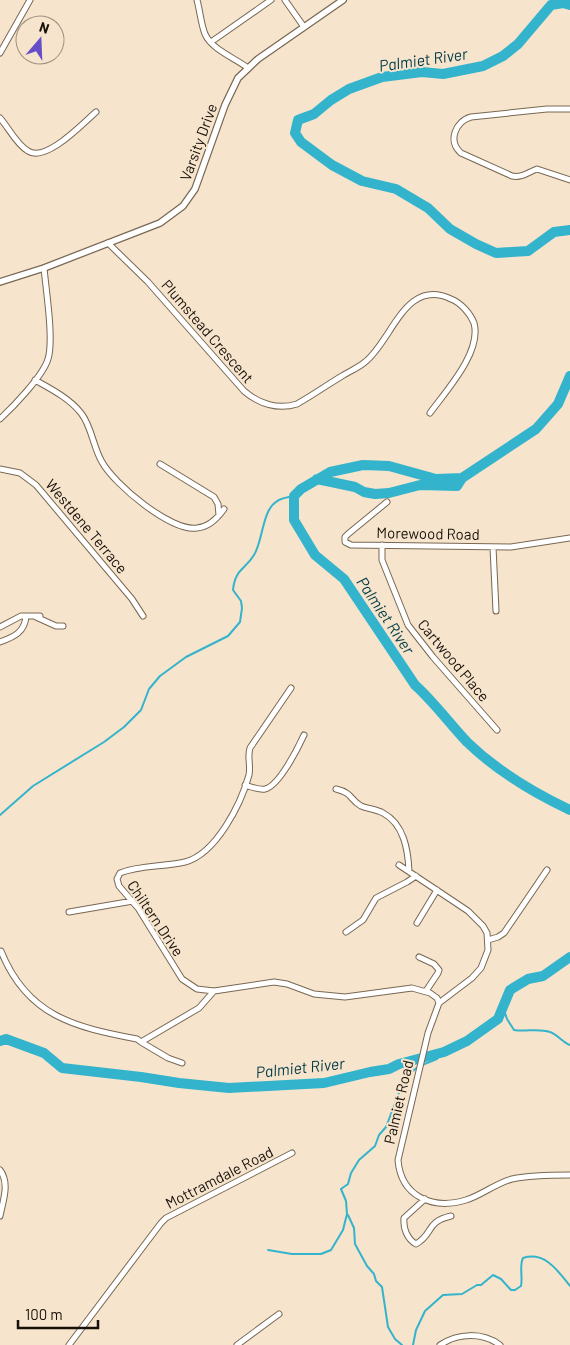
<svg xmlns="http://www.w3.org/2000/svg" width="570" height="1345" font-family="Barlow,sans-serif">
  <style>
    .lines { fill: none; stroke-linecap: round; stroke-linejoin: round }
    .stream { stroke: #33b4cc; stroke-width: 2 }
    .river { stroke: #33b4cc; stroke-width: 10 }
    .minor-casing { stroke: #786853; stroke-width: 7 }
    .tertiary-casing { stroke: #786853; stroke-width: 8 }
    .minor { stroke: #fff; stroke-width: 5 }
    .tertiary { stroke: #fff; stroke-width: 5.5 }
    .labels { text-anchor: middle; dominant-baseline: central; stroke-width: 4; stroke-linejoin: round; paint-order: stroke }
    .street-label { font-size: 15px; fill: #171109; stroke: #f7e4cd }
    .water-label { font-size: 16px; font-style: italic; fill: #013c46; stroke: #f7e4cd }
  </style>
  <rect width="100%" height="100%" fill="#f7e4cd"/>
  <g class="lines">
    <!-- stream -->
    <path class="stream" d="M0,815L33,786L104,742L124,727L141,710L149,689L160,676L186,657L228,636L240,622L242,608L241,601L233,590C235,569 245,570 254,555C263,541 262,511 276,502C280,498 289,497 294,496
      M503,1007L507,1019L514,1030C526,1032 538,1028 550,1032C557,1034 562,1042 570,1045
      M422,1065L437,1059L442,1052
      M348,1215L354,1228L355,1244L367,1266L374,1274L376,1281L382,1287L388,1327L395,1339L402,1345
      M268,1250L292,1254H321L331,1250L343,1230L347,1214L346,1201L341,1189L348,1184L351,1173L359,1160L375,1146L379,1135L386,1127L405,1077L418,1067
      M413,1345L416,1330L425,1311L443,1295L462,1294L477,1285H481L493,1275L501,1279L511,1290H515L521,1286C523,1277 519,1266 523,1258C545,1251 558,1271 570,1286"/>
    <!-- river -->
    <path class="river" d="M570,5L563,3L551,5L518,44L503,56L483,66L443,74L422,72L382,77L349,89L331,100L314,114L298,120L295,133L301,142L332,165L362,181L396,189L428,208L450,229L476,244L496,253L528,251L554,232L570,230
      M570,376L558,404L536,429L462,478L436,479L389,466L363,465L330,472L301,489L294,496V520L315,555L344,579L415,685C434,702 449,723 467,742C497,771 532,792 570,810
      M317,479L355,487L364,492L375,494L389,493L420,485L457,486L462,478
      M0,1041L6,1039L44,1053L62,1068L141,1077L179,1083L229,1088L324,1083L370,1072L389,1069L399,1064L444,1052L467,1041L498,1019L510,990L528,979L543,976L570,957"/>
    <defs>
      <path id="minor" d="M197,0C200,11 201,24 205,34C212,50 235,58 248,68
        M285,0L304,27
        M211,42L271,0
        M0,53L30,0
        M570,109H547L471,117C456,121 447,141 461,153L512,176C523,178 528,172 537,169L570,180
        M0,118C9,128 16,144 28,151C46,163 83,123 96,112
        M108,243L148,282L244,391C259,404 278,410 297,404C313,395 327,385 342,376C350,371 358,368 365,362C392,341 405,277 451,299C461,303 470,313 474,323C482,352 446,391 430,413
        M35,380C51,389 69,398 81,413C92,427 93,447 102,462C114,484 171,532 197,528C209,527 217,519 224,509
        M0,419C13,407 43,376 48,359C54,340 46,290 44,268
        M160,464L214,497L218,504L219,515
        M0,469L20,473L36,485L132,599L143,616
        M387,502L348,534L345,537V542L351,545L511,547L570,538
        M382,545V560L408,625L433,657L497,730
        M493,547L496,611
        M36,617L56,626H63
        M0,627L21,616H40
        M0,642C14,637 25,632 26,616
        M291,688L250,748C247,757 251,765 249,775C241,804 216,854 185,862C164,867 140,865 120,873L117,879L119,886L138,908L182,979L197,989L214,991L274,982L287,984L314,994L345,997L412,988L430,993L437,998L439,1003
        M245,785C251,787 259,790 265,789C279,786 298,748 304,735
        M336,789C353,793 349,799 361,806C368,809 376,809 383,813C404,824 408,850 409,871
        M399,865L468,911L483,926L487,933L488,950L481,968L472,978L439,1003
        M69,912L133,901
        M417,923L437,890
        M346,932L363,920L376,898L407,882L416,876
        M488,940L498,937L504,933L547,870
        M1,951C27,1016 74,1027 137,1039L141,1042L199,1008L214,991
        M419,957L434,964L439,970L438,973L426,991
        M439,1003L428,1033L398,1160C401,1197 433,1210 466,1200C482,1195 496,1183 512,1179C531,1175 551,1175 570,1175
        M141,1042L168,1058L182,1063
        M0,1170C10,1183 3,1201 0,1216
        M425,1199L404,1218C403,1228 407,1239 416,1244C434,1234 425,1222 451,1216
        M69,1345L161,1223L166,1218L292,1153
        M237,1345L279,1314
        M440,1345C458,1333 482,1332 500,1345"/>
      <path id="tertiary" d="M0,282L44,268L160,223L183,206L195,189L225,105L238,78L258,59L343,0"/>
    </defs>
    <!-- minor casing -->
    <use href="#minor" class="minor-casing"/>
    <!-- tertiary casing -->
    <use href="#tertiary" class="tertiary-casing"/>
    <!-- minor -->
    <use href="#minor" class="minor"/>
    <!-- tertiary -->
    <use href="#tertiary" class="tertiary"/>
  </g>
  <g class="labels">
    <!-- street labels -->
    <g class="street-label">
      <text transform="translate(198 142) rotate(-70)">Varsity Drive</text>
      <text transform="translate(208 331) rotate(49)">Plumstead Crescent</text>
      <text transform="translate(87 526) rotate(50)">Westdene Terrace</text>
      <text transform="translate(428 533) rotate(1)">Morewood Road</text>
      <text transform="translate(454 660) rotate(50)">Cartwood Place</text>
      <text transform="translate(156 918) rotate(56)">Chiltern Drive</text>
      <text transform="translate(398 1102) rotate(-77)">Palmiet Road</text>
      <text transform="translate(219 1177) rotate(-27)">Mottramdale Road</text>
    </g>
    <!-- water labels -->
    <g class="water-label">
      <text transform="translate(423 59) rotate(-8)">Palmiet River</text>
      <text transform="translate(386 615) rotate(56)">Palmiet River</text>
      <text transform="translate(300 1067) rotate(-6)">Palmiet River</text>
    </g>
  </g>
  <!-- north arrow -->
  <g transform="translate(40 40) rotate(19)"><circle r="24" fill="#f7e4cd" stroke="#9d907f"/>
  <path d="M0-4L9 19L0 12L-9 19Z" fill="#664ec7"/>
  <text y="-8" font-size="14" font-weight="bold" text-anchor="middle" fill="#171109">N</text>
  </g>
  <!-- scale -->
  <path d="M18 1320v8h80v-8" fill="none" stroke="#171109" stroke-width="2.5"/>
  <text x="25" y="1320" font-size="15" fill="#171109" stroke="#f7e4cd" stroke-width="4" paint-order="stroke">100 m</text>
</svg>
